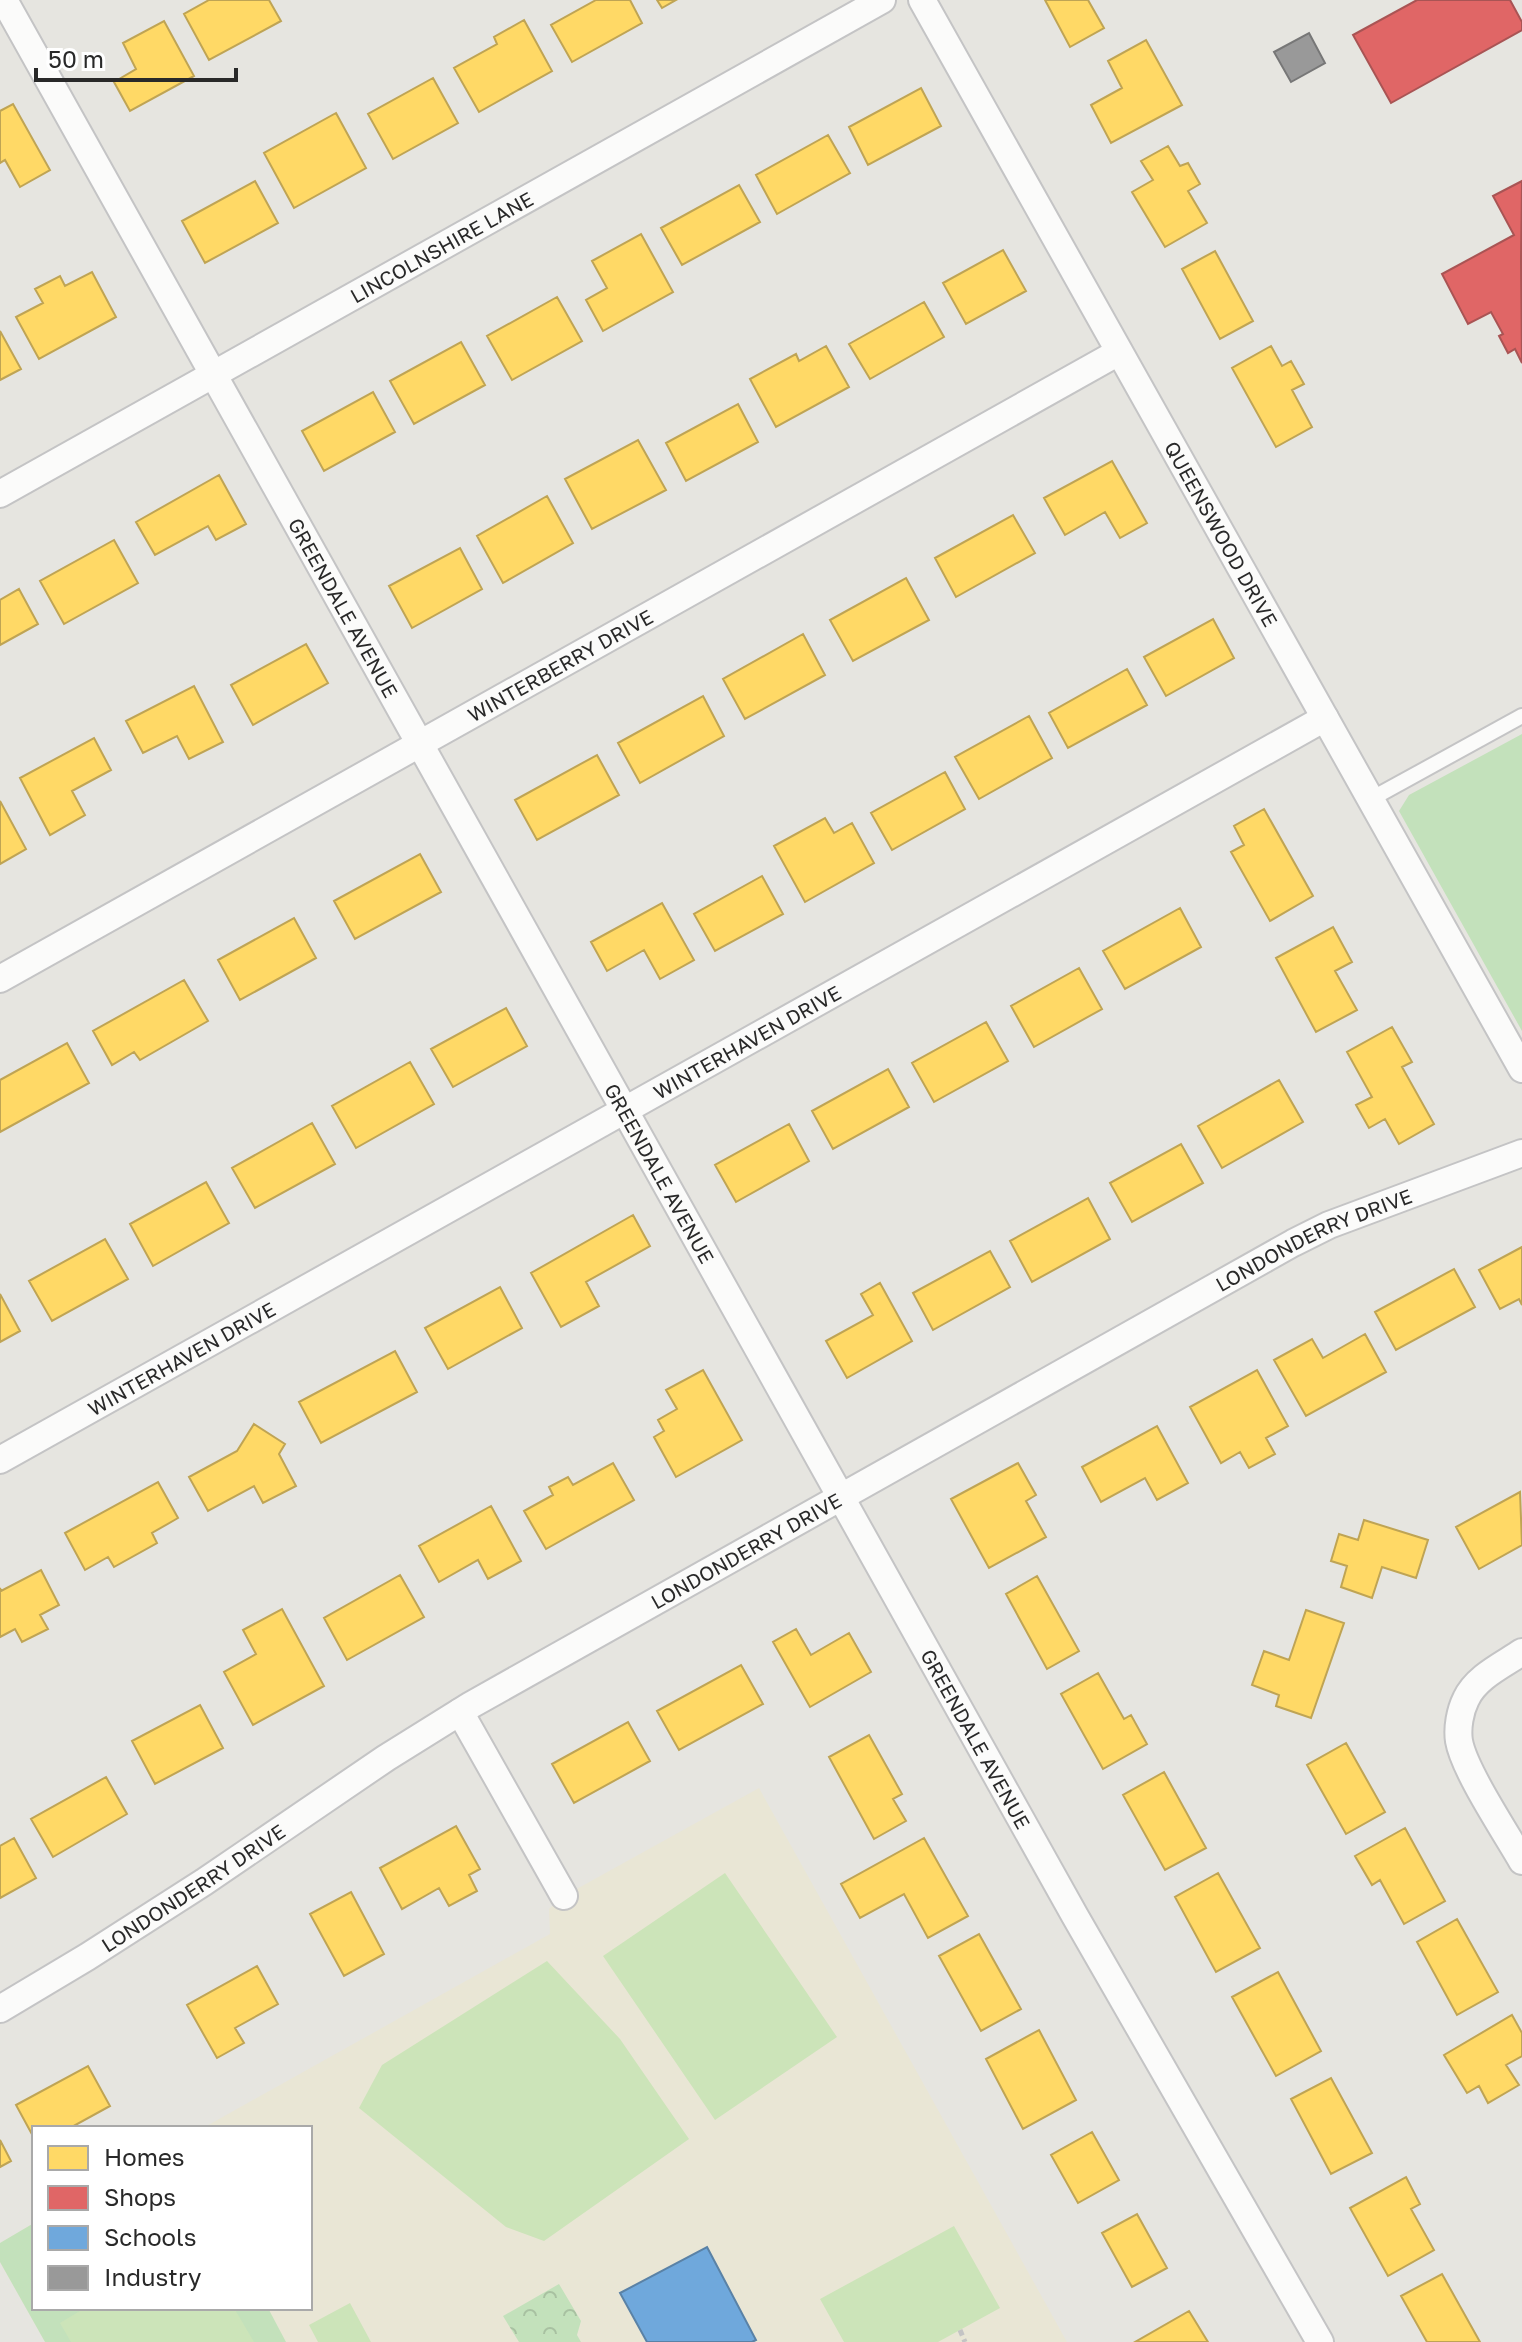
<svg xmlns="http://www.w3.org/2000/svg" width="1522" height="2342" font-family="'Golos Text',sans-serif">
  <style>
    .education { fill: #e9e6d5 }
    .grass { fill: #c3e1bb }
    .park { fill: url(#park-crowns) }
    .pitch { fill: #cce4b9 }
    .homes { fill: #ffd966; stroke: #bfa454; stroke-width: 2 }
    .shops { fill: #e06666; stroke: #a95454; stroke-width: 2 }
    .schools { fill: #6fa8dc; stroke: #5a82a6; stroke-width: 2 }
    .industry { fill: #999; stroke: #777; stroke-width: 2 }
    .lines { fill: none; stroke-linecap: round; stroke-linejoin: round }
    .lane-casing { stroke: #c4c4c5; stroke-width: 18 }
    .street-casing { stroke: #c4c4c5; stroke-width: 30 }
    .path { stroke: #c4c4c4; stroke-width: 5; stroke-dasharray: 6 4; stroke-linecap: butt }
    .lane { stroke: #fbfbfa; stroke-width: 14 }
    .street { stroke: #fbfbfa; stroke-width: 26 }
    .labels { text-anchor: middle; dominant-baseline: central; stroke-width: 8; stroke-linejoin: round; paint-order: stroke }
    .street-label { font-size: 20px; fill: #292929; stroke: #fff }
  </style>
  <defs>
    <pattern id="park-crowns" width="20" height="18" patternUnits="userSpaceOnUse" patternTransform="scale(2)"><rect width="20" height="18" fill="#c3e1bb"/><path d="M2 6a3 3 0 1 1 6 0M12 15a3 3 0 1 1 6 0" fill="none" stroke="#a8c1a1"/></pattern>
  </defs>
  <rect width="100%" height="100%" fill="#e6e5e0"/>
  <!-- education -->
  <path class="education" d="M759,1788L1067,2342H45L0,2262V2243L34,2223V2308H310V2128H203L550,1934L549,1909L564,1896Z"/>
  <!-- grass -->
  <path class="grass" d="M1522,734V1031L1399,811L1409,795Z
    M34,2223V2308H268L286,2342H45L0,2262V2243Z"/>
  <!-- park -->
  <path class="park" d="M559,2284L581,2321L577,2335L581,2342H519L503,2316Z"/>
  <!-- pitch -->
  <path class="pitch" d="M725,1873L837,2037L715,2120L603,1956Z
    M547,1961L620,2039L689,2139L544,2241L506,2227L359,2108L382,2065Z
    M954,2226L1000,2308L938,2342H844L820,2299Z
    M350,2303L371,2342H318L309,2325Z
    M85,2308H234L254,2342H71L60,2323Z"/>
  <!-- homes -->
  <path class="homes" d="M209,0H269L281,21L209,60L184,14Z
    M596,0H630L642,23L572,62L551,25Z
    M657,0H676L662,8Z
    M1045,0H1088L1104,28L1070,47Z
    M524,20L552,71L479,112L454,68L497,44L494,37Z
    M164,21L194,76L130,111L114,82L136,69L123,43Z
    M1146,40L1182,105L1111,143L1091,105L1122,88L1108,61Z
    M433,78L458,123L393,159L368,114Z
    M921,88L941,126L868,165L849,127Z
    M13,104L50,170L20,187L5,160L0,163V111Z
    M336,113L366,168L294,208L264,153Z
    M828,135L850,173L777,214L756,175Z
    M1168,146L1180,166L1188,163L1200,184L1188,191L1207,223L1165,247L1132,192L1153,180L1141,161Z
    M255,181L278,223L205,263L182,221Z
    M739,185L760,222L682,265L661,228Z
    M641,234L673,292L603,331L586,300L607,288L592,261Z
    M1003,250L1026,291L966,324L943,283Z
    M1215,251L1253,321L1220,339L1182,269Z
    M92,272L116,317L39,359L16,317L43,303L35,289L60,276L65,286Z
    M557,297L582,341L512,380L487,336Z
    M924,302L944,337L870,379L849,344Z
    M0,331L21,369L0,380Z
    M461,342L485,385L414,424L390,381Z
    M826,346L849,387L776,427L750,379L796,354L799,361Z
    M1271,346L1282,366L1291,361L1304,384L1292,390L1312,427L1276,447L1232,368Z
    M373,392L395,432L324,471L302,431Z
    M738,404L758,442L686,481L666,443Z
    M638,440L666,490L592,529L565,479Z
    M1112,461L1147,523L1120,538L1105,512L1065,535L1044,498Z
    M219,475L246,524L216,540L208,526L155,555L136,522Z
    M547,496L573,543L503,583L477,536Z
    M1013,515L1035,553L956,597L935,558Z
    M114,540L138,583L64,624L40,581Z
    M460,548L482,589L412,628L389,586Z
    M906,578L929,620L853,661L830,620Z
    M19,589L38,624L0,645V600Z
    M1213,619L1234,658L1166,696L1144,657Z
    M803,634L825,675L745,719L723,679Z
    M306,644L328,683L253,725L231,685Z
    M1127,669L1147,705L1068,748L1049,713Z
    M194,686L223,742L189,759L177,736L143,753L126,721Z
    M703,696L724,736L640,783L618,743Z
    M1029,716L1052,758L979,799L955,757Z
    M94,738L111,770L72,791L85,815L50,835L20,778Z
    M597,755L619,795L537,840L515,800Z
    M945,772L965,809L892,850L871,813Z
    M0,801L26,849L0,864Z
    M1264,809L1313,896L1270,921L1231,852L1244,845L1234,826Z
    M825,818L834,833L852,823L874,863L805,902L774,846Z
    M420,854L441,892L355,939L334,901Z
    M762,876L783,914L715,951L694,914Z
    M662,903L694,960L660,979L644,950L607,971L591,942Z
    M1180,908L1201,947L1125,989L1103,951Z
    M294,918L316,958L240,1000L218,960Z
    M1333,927L1352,962L1335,971L1357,1010L1316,1032L1276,958Z
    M1079,968L1102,1009L1034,1047L1011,1006Z
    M184,980L208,1021L140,1060L134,1052L112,1065L93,1031Z
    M506,1008L527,1046L453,1087L431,1049Z
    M986,1022L1008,1061L934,1102L912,1063Z
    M1392,1027L1412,1062L1402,1067L1434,1124L1399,1144L1385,1119L1369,1128L1356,1105L1372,1097L1347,1052Z
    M67,1043L89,1083L0,1132V1080Z
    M410,1062L434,1104L356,1148L332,1106Z
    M888,1069L909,1107L833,1149L812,1111Z
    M1279,1080L1303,1122L1222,1168L1198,1126Z
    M312,1123L335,1164L255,1208L232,1168Z
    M789,1124L809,1161L736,1202L715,1165Z
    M1181,1144L1203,1183L1132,1222L1110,1183Z
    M206,1182L229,1223L153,1266L130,1224Z
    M1088,1198L1110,1239L1032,1282L1010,1241Z
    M633,1215L650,1246L586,1282L599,1306L561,1327L531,1273Z
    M105,1239L128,1279L52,1321L29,1281Z
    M1522,1247V1305L1519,1299L1500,1309L1479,1270Z
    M990,1251L1010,1287L933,1330L913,1293Z
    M1454,1269L1475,1307L1396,1350L1375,1312Z
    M880,1283L912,1341L847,1378L826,1341L873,1315L861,1294Z
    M500,1287L522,1328L448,1369L425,1328Z
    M0,1294L20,1331L0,1342Z
    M1365,1334L1386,1372L1306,1416L1274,1360L1312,1339L1323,1358Z
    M395,1351L417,1392L321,1443L299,1402Z
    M703,1370L742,1440L676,1477L654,1437L664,1431L658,1420L677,1409L666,1390Z
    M1257,1370L1288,1426L1266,1438L1275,1454L1249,1468L1240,1452L1221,1463L1190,1407Z
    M254,1424L285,1444L279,1454L296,1486L263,1503L254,1486L208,1511L189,1477L237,1451Z
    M1157,1426L1188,1483L1157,1500L1145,1478L1101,1502L1082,1467Z
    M613,1463L634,1500L546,1549L524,1511L553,1495L549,1487L568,1477L573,1485Z
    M1018,1463L1036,1495L1026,1501L1046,1537L989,1568L951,1499Z
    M158,1482L178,1518L152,1533L157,1543L114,1567L108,1557L85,1570L65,1533Z
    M1520,1492L1522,1545L1479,1569L1456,1527Z
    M491,1506L521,1561L488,1579L478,1560L439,1582L419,1546Z
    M1364,1520L1428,1540L1416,1578L1382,1567L1372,1598L1341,1587L1347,1566L1331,1561L1339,1534L1358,1540Z
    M41,1570L59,1605L40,1615L48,1629L22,1642L15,1629L0,1637V1588L1,1591Z
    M400,1575L424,1617L347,1660L324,1618Z
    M1037,1576L1079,1651L1047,1669L1006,1594Z
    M282,1609L324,1686L253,1725L224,1672L256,1654L243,1630Z
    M1306,1610L1344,1623L1311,1718L1276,1706L1279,1695L1252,1685L1264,1651L1289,1660Z
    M796,1629L811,1655L849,1633L871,1672L810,1707L773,1642Z
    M741,1665L763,1704L679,1750L657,1711Z
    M1098,1673L1124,1719L1131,1715L1147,1744L1103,1769L1061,1694Z
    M200,1705L223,1748L155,1784L132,1741Z
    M628,1722L650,1761L574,1803L552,1764Z
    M869,1735L902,1794L893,1799L906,1821L874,1839L829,1757Z
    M1346,1743L1385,1812L1346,1834L1307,1765Z
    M1164,1772L1206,1848L1165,1870L1123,1795Z
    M106,1777L127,1814L53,1857L31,1819Z
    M456,1826L480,1869L469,1875L477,1891L449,1906L439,1888L402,1909L380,1868Z
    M1405,1828L1445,1901L1404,1924L1380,1880L1372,1885L1355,1856Z
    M14,1838L36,1878L0,1898V1846Z
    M924,1838L968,1916L928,1938L904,1894L860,1918L841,1884Z
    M1218,1873L1260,1948L1216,1972L1175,1897Z
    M351,1892L384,1954L344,1976L310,1914Z
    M1457,1919L1498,1992L1457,2015L1417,1942Z
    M979,1934L1021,2009L981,2031L939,1956Z
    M257,1966L278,2004L235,2028L244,2043L217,2058L187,2005Z
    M1278,1972L1321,2051L1276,2076L1232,1997Z
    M1512,2015L1522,2033V2056L1506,2065L1519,2085L1488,2103L1479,2086L1467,2093L1444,2055Z
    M1039,2030L1076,2100L1023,2129L986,2059Z
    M88,2066L110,2106L70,2128H34V2138L16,2105Z
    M1331,2078L1372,2153L1331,2174L1291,2099Z
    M1092,2132L1119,2180L1078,2203L1051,2155Z
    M0,2140L11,2161L0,2167Z
    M1406,2177L1420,2204L1411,2209L1434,2250L1388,2276L1350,2208Z
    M1137,2214L1167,2268L1132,2287L1102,2233Z
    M1442,2274L1480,2342H1427L1401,2296Z
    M1189,2311L1208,2342H1135Z"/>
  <!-- shops -->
  <path class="shops" d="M1417,0H1510L1522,22V30L1391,103L1353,35Z
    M1522,181L1521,260L1522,363L1515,349L1508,353L1499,336L1503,334L1491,312L1468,324L1442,274L1514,235L1493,196Z"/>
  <!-- schools -->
  <path class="schools" d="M707,2247L756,2340L752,2342H647L620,2293Z"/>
  <!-- industry -->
  <path class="industry" d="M1309,33L1325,63L1291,82L1274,52Z"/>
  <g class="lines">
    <defs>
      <path id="lane" d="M1371,799L1522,716"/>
      <g id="street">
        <path id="s1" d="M4,0L1075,1916L1320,2342"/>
        <path id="s2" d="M922,0L1522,1069"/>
        <path id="s3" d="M0,494L882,0"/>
        <path id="s4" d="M0,979L1119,352"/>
        <path id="s5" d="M0,1460L1325,718"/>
        <path d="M1522,1652C1503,1665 1476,1677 1466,1699C1460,1711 1457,1728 1459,1741C1464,1770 1506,1833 1522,1861"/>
        <path d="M460,1712L564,1896"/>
        <path id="s6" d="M0,2009L87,1957L204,1882L386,1758L471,1705L1293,1243L1329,1225L1522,1153"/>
      </g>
    </defs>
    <!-- lane casing -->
    <use href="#lane" class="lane-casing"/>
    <!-- street casing -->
    <use href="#street" class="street-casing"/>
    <!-- path -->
    <path class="path" d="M960,2330L965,2342"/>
    <!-- lane -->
    <use href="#lane" class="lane"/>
    <!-- street -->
    <use href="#street" class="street"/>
  </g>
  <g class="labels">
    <!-- street labels -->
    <g class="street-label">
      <text stroke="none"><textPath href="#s3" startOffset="506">LINCOLNSHIRE LANE</textPath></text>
      <text stroke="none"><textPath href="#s2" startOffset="612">QUEENSWOOD DRIVE</textPath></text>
      <text stroke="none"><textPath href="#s1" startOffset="696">GREENDALE AVENUE</textPath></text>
      <text stroke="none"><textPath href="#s4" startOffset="642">WINTERBERRY DRIVE</textPath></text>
      <text stroke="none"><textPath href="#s5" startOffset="856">WINTERHAVEN DRIVE</textPath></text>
      <text stroke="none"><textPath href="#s1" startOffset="1344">GREENDALE AVENUE</textPath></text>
      <text stroke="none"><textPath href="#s6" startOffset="1524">LONDONDERRY DRIVE</textPath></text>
      <text stroke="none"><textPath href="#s5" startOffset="208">WINTERHAVEN DRIVE</textPath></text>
      <text stroke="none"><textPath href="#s6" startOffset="876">LONDONDERRY DRIVE</textPath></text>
      <text stroke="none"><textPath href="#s1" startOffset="1992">GREENDALE AVENUE</textPath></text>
      <text stroke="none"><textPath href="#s6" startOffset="228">LONDONDERRY DRIVE</textPath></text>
    </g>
  </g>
  <!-- legend -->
  <rect x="32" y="2126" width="280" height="184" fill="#ffffff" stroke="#a9a9a9" stroke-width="2"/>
  <rect x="48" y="2146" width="40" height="24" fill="#ffd966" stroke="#a9a9a9" stroke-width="2"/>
  <text x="104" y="2166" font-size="24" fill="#292929">Homes</text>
  <rect x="48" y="2186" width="40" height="24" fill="#e06666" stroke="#a9a9a9" stroke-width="2"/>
  <text x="104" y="2206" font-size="24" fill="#292929">Shops</text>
  <rect x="48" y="2226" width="40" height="24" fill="#6fa8dc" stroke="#a9a9a9" stroke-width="2"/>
  <text x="104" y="2246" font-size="24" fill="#292929">Schools</text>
  <rect x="48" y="2266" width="40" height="24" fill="#999999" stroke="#a9a9a9" stroke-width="2"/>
  <text x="104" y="2286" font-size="24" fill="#292929">Industry</text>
  <!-- scale -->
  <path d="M36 68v12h200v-12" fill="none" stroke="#292929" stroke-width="4"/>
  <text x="48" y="68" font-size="24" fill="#292929" stroke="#ffffff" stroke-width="6" paint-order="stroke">50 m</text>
</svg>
